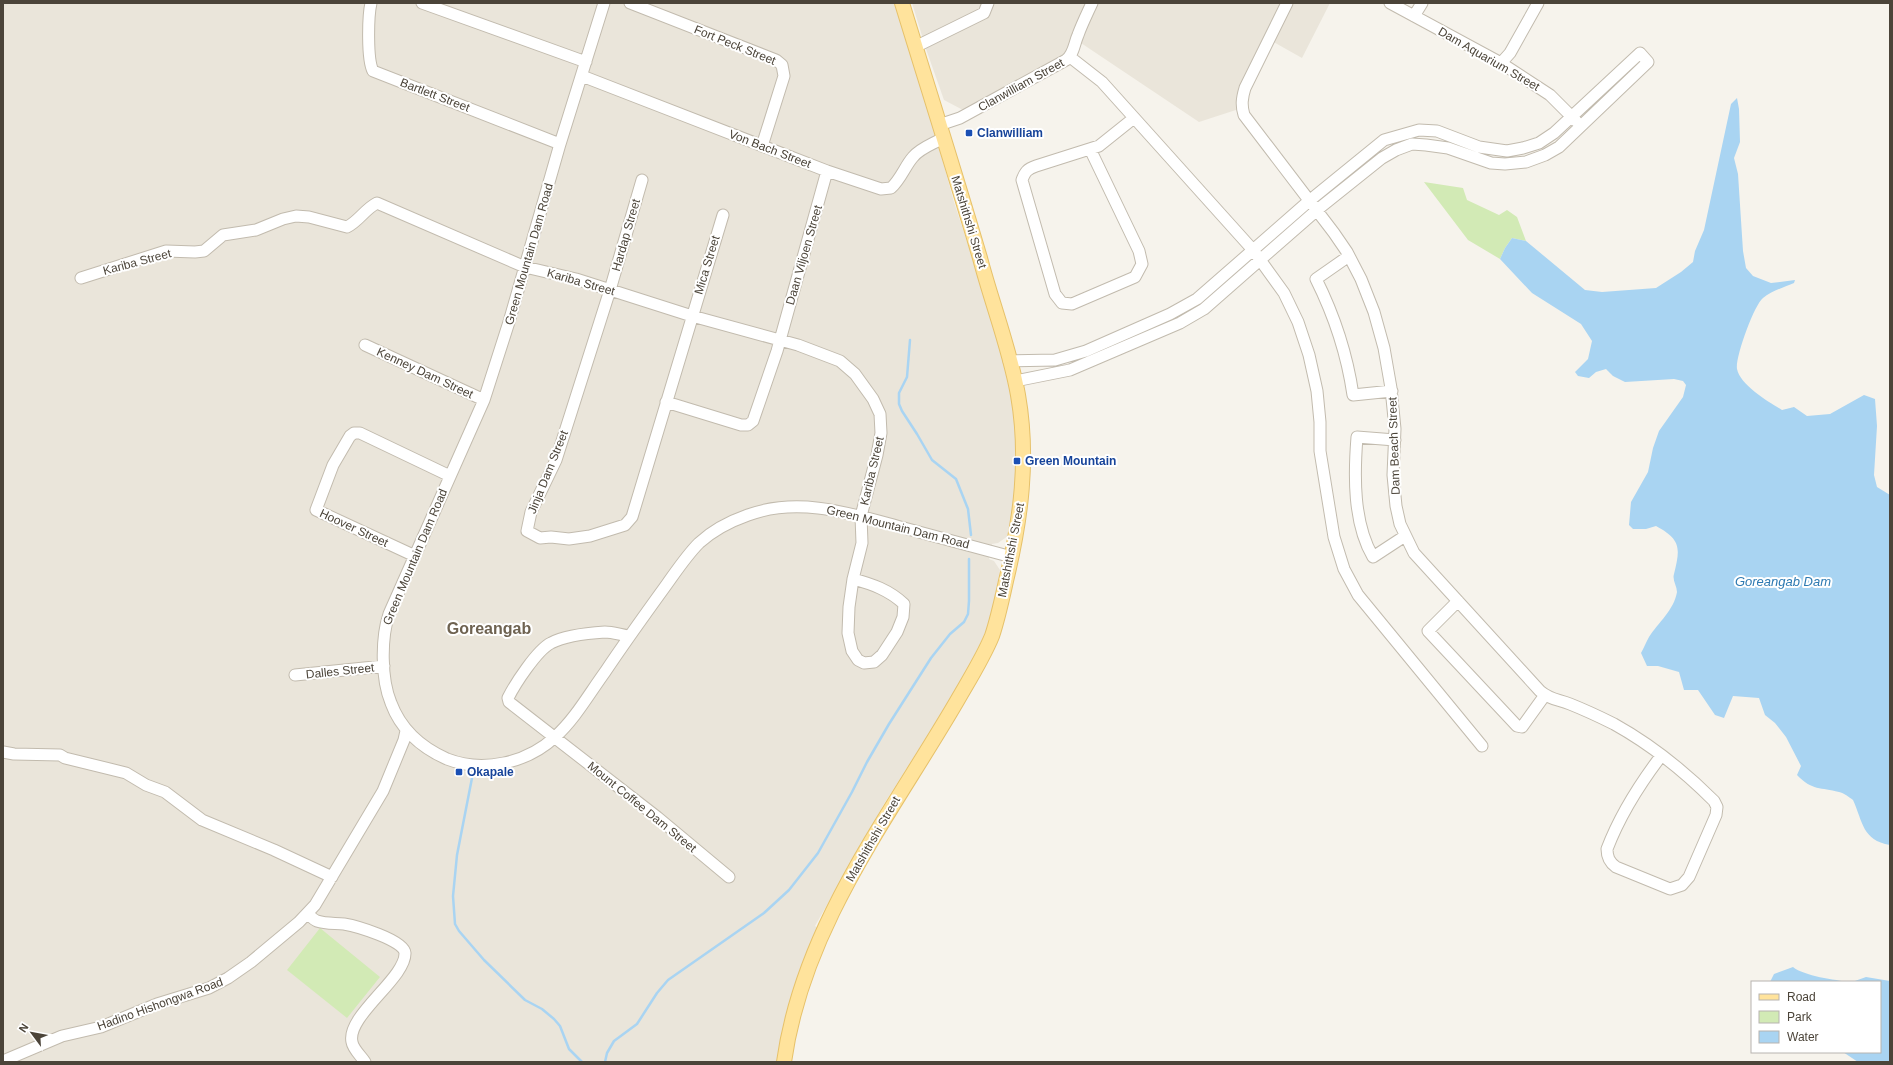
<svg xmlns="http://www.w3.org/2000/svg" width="1893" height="1065" font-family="Helvetica,sans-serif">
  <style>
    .residential { fill: #eae5da }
    .green { fill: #d2eab5 }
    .water { fill: #a9d4f2 }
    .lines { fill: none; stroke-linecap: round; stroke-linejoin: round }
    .stream { stroke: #a9d4f2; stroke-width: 2.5 }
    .minor-casing { stroke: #c2bbae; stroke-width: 13 }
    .major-casing { stroke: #e6c16a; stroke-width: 16 }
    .minor { stroke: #fff; stroke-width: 11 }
    .major { stroke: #ffe39c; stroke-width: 14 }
    .transit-dot { fill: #1a4fb4; stroke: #fff; stroke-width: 1.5 }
    .labels { text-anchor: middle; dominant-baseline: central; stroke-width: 4; stroke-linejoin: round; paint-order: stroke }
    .street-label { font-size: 12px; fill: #4b4439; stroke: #fff }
    .transit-label { font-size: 12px; font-weight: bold; fill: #164399; stroke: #fff; text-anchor: start }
    .water-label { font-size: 13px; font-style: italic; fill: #2e7ab2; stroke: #fff }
    .district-label { font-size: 16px; font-weight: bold; fill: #6e6250; stroke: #fff }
  </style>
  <rect width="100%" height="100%" fill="#f6f3ec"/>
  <!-- residential -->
  <path class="residential" d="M3,3H894L928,107L954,202L983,291L1002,358L1013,405L1017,461L1013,519L1008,536L998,543L992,544L989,559L994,561L1000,570L990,621L980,644L955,692L884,804L815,926L818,928L780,1062H3Z
    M912,3H1330L1302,58L1270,40L1242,108L1199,122L1075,39L1066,58L963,110L944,100L926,49Z"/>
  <!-- green -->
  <path class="green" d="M1424,182L1463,188L1467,200L1499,215L1507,210L1517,217L1526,241L1512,238L1505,248L1500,259L1468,240Z
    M320,928L380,977L347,1018L287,970Z"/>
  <!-- water -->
  <path class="water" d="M1737,98L1739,109L1740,142L1734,158L1738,174L1743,251L1746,268L1753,276L1771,283L1795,280L1794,283C1785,287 1771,291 1763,298C1754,305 1735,358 1737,369C1740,385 1769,402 1782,410L1794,407L1807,416L1830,414L1864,395L1875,399L1877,426L1874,475L1877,487L1890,495V845C1862,840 1863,822 1853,800C1849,797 1844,793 1839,792C1821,787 1812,791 1797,775L1801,766L1786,737L1775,723L1765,715L1759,698L1733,696L1724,718L1715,715L1698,690H1684L1679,672L1658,666H1647L1641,653C1644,648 1646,642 1649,637C1658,623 1674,610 1677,592C1677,586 1672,580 1674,574C1680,549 1682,540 1656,526L1646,529H1633L1629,525L1631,502L1648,472L1653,448L1659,431L1683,397L1686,385L1683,381L1674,379L1625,382L1613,376L1606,369L1596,372L1589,378L1578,376L1575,372L1588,359L1592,341L1581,324L1532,293L1500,259L1505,248L1512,238L1526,241L1585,290L1602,292L1656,288L1681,272L1693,262L1695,251L1704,230L1731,104Z
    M1793,967C1804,976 1835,980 1850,982H1770L1774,974Z
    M1866,977L1890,981V1062H1858L1843,1052H1880V982H1852Z"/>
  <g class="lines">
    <!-- stream -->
    <path class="stream" d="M910,340L907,377L899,393V404L902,411L917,434L932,460L956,479L968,509L971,535
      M472,778L457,855L453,896L455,924L459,931L484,960L525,1000L542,1009L554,1019L560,1026L569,1049L582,1062
      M605,1062L607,1053L614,1041L637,1024L657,993L668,980L764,913L789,890L818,853L852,792L867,762L889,724L931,658L950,634L964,622L968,614L969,601V559"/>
    <defs>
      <path id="minor" d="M371,3C368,16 367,60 373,71L560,144
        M422,3L586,62
        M604,3L560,144L509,322L484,400L389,614C381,638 381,679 391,703C401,730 420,747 447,759C483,773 527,763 555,737C575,719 589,694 605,672C625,642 646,613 667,584C677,570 687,555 699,543C712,531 731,521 748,515C800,496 852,514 904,528C940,538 976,547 1012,557
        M630,3L776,60L782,65L784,76L762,146
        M1287,3L1245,88C1242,98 1241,105 1244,115L1334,233L1347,252L1361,279L1374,312L1384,348L1391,388L1395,429L1393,475L1396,506L1400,524L1414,553L1540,691C1551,700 1557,699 1570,704C1585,710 1600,717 1614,724C1650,744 1685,772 1714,801L1717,807L1716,815L1689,877L1682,885L1670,889L1616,867C1609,862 1607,857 1607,849C1620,815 1639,785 1661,756
        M1390,3L1501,63L1550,95L1576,121
        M1414,16L1422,3
        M915,47L984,13L988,3
        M1070,57L1102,82L1253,250L1284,293L1298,322L1309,355L1317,391L1320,422V451L1334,537L1344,569L1358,595L1482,746
        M1501,63L1510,53L1538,3
        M582,76L827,171L881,189L891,188C901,179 905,166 913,157C920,148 933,144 943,138
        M939,125L960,118L1066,60C1074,54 1074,44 1078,35C1082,24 1087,14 1092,3
        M1090,149L1139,251L1142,264L1135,277L1072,304L1062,303L1055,294L1022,180C1025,172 1027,169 1036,166L1099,146L1134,118
        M642,180L610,290L556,460L531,512L527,531L540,538L551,537L569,539L590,536L625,525L632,517L723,215
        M1349,256L1316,279C1335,317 1347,354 1353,395L1392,391
        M81,278L166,251L195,252L204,251L223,235L256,230L283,219L296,216L309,217L347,227C359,221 365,209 377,203L525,267L576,279L692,316L798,345L840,361L855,374L873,399L880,414L881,433L877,455L861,516L862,543L853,579L849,607L848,633L852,651L858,660L864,663L874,662L882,655L897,632L903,617L904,604C889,590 872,584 853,579
        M365,345L484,400
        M1009,361L1055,360L1086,351L1170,314L1197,299L1309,201L1384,140L1419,130L1437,131L1479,147L1507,151L1523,148L1539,143L1554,133L1640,53L1648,62L1559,147L1545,155L1526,162L1505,164L1491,163L1448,148L1426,145L1412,144L1396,150L1382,158L1317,210L1204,309L1180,323L1070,370L1015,381
        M666,402L741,425H748L753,421L777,351L827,171
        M1395,440L1357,437C1354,475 1353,523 1373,557L1405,536
        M415,556L316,510L333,465L350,436L354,433H360L450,476
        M1458,601L1428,631L1517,726L1522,727L1545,695
        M629,636C621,635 613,632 605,632C590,633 564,636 551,643C537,650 515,684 508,698L509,702L657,817L729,877
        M295,675L384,666
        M3,752L14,754L60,755L65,758L126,773L146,785L165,792L202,820L274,850L332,877
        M308,914C310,916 314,920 317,921C326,924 335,923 344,924C356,926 404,940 405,953C406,978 346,1016 352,1042C353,1049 361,1056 365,1062
        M3,1061L62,1036L101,1027L157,1004L209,988L228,978L251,962L299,922L315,905L383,791L404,740L406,731"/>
      <path id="major" d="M784,1062C803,926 890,816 957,701C969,680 983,658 992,636C998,618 1002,599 1006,581C1021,519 1029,458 1018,395C1010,349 992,304 980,258C955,173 928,88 902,3"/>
    </defs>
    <!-- minor casing -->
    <use href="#minor" class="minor-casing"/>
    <!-- major casing -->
    <use href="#major" class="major-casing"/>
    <!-- minor -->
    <use href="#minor" class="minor"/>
    <!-- major -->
    <use href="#major" class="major"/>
  </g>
  <!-- markers -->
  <g class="transit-dot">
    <rect x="965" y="129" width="8" height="8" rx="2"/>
    <rect x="1013" y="457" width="8" height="8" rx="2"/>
    <rect x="455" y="768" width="8" height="8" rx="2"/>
  </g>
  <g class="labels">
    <!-- street labels -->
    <g class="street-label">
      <text transform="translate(735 45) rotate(22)">Fort Peck Street</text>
      <text transform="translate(1489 59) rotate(30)">Dam Aquarium Street</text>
      <text transform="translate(1021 85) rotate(-29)">Clanwilliam Street</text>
      <text transform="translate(435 95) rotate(21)">Bartlett Street</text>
      <text transform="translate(770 149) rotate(21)">Von Bach Street</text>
      <text transform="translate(969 222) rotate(73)">Matshithshi Street</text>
      <text transform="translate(626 235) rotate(-74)">Hardap Street</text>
      <text transform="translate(529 254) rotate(-74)">Green Mountain Dam Road</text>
      <text transform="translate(804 255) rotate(-74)">Daan Viljoen Street</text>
      <text transform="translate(137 262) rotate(-15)">Kariba Street</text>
      <text transform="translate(707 265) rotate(-73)">Mica Street</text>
      <text transform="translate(581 282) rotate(16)">Kariba Street</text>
      <text transform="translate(425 373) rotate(25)">Kenney Dam Street</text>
      <text transform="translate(1394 446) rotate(-92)">Dam Beach Street</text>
      <text transform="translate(872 471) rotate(-77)">Kariba Street</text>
      <text transform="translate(548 472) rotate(-68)">Jinja Dam Street</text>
      <text transform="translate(898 527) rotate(14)">Green Mountain Dam Road</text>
      <text transform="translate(354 528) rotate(25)">Hoover Street</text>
      <text transform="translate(1011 550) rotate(-79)">Matshithshi Street</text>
      <text transform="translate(415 557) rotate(-67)">Green Mountain Dam Road</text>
      <text transform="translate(340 671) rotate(-6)">Dalles Street</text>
      <text transform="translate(642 807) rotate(39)">Mount Coffee Dam Street</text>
      <text transform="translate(873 839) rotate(-60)">Matshithshi Street</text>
      <text transform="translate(160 1004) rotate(-20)">Hadino Hishongwa Road</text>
    </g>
    <!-- transit labels -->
    <g class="transit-label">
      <text x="977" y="133">Clanwilliam</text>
      <text x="1025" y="461">Green Mountain</text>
      <text x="467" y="772">Okapale</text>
    </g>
    <!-- water labels -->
    <g class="water-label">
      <text x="1783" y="581">Goreangab Dam</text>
    </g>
    <!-- district labels -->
    <g class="district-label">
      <text x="489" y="628">Goreangab</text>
    </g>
  </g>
  <!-- border -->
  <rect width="1893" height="1065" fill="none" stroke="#4b4439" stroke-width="8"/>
  <!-- legend -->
  <rect x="1751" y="981" width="130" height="72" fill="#ffffff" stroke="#b7b4b0"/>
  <rect x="1759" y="994" width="20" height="6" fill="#ffe39c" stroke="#b7b4b0"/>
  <text x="1787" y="1001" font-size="12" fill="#4b4439">Road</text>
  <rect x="1759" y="1011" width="20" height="12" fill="#d2eab5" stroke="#b7b4b0"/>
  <text x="1787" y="1021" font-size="12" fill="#4b4439">Park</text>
  <rect x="1759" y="1031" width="20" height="12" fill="#a9d4f2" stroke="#b7b4b0"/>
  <text x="1787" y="1041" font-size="12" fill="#4b4439">Water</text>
  <!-- north arrow -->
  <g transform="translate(32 1033) rotate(302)" stroke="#ffffff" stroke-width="3" paint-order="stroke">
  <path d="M0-3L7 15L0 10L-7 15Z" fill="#4b4439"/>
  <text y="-6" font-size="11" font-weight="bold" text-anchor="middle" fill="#4b4439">N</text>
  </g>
</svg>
